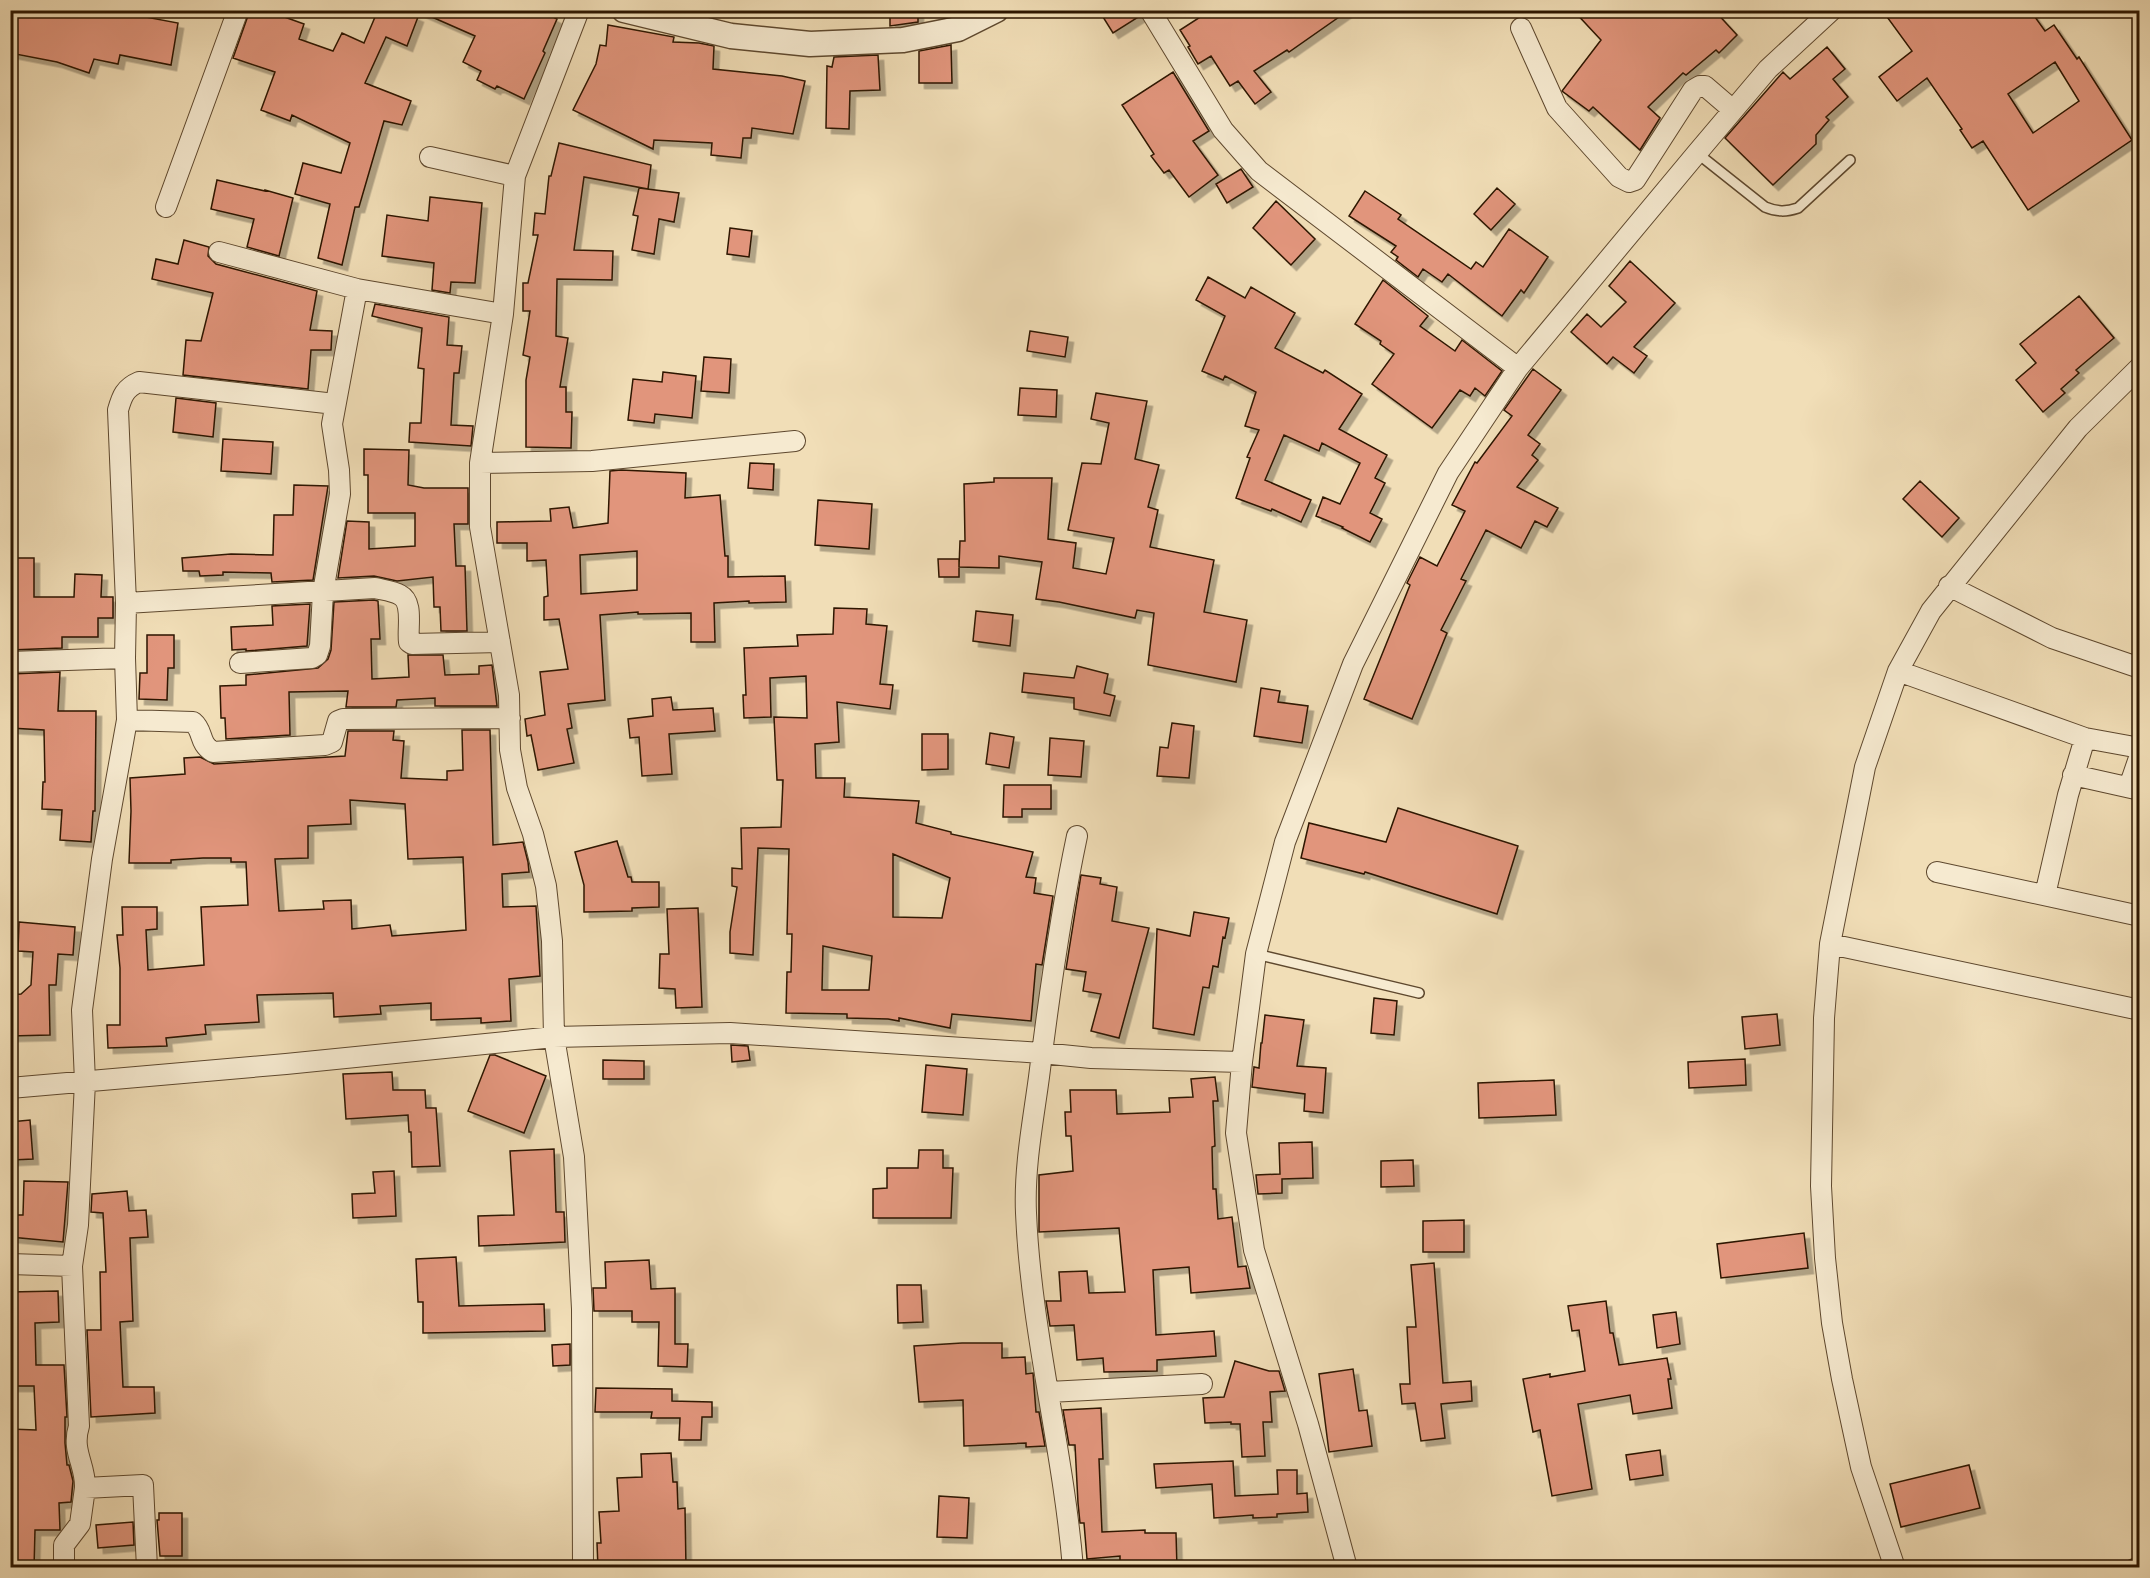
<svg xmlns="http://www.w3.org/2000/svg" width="2150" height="1578" font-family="Cardo,serif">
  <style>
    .building { fill: #e1957c; stroke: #2d1600; stroke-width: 1.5; fill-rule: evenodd; filter: url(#shadow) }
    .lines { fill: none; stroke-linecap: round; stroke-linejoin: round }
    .service-casing { stroke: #5e482e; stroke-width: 12 }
    .minor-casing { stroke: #5e482e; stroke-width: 22 }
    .tertiary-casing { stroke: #5e482e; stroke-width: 27 }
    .service { stroke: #f6ead0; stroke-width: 9 }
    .minor { stroke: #f6ead0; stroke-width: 20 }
    .tertiary { stroke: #f6ead0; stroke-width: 24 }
  </style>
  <defs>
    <filter id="shadow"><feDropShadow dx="5.5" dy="5.5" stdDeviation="0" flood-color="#0004"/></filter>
  </defs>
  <rect width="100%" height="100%" fill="#f1deb7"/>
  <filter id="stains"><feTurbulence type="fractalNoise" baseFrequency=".00333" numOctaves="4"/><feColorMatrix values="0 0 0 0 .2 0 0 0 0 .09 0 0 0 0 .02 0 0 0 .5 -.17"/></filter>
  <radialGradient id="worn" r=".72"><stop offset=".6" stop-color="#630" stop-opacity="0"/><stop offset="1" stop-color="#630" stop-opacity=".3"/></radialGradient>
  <!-- building -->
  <path class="building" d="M10,10H141L140,16L178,23L171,65L120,55L118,64L94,59L89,73L57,62L10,53Z
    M250,10H265L304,24L299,39L333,51L342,33L364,43L378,10H402L418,17L407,46L386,37L365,83L411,101L402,125L384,121L359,207H355L342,265L318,258L330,204L295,194L303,163L341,173L350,143L292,115L290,121L261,110L275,72L233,58Z
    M416,10H540L557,19L543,51L545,53L524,99L497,86L495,89L477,80L481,71L463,62L475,36Z
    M890,10H918V22L890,26Z
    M1114,10H1138L1140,16L1113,33L1103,17Z
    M1211,10H1349L1289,52L1287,50L1254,71L1271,92L1255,104L1238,81L1230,86L1211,56L1198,64L1188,47L1190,46L1180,30Z
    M1573,10H1714L1737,35L1719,53L1716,50L1686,75L1683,73L1648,107L1660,118L1640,150L1593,107L1589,111L1562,91L1601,40Z
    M1882,10H2030L2045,31L2054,25L2077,59L2079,57L2132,140L2028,210L1983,141L1972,148L1960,130L1962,129L1927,78L1897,101L1879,77L1912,51ZM2055,62L2079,101L2033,133L2008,94Z
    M608,25L674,37L673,42L699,43L714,46L713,69L782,76L805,81L793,134L752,128L751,138H743L741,158L711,155L712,143L654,140L653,149L573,110L596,64L600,45L606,46Z
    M951,45L952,83H919V51Z
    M1827,47L1845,69L1833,79L1848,97L1826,117L1829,120L1816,135V144L1773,185L1725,138L1783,72L1790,79Z
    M878,55L880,90L850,91L849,129L826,128L827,66L832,67L834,57Z
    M1173,72L1209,131L1193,141L1218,175L1189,197L1169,170L1164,173L1151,156L1154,154L1122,105Z
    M559,143L651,165L648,189L584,177L574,250L613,251L612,280L557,279L556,336L568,338L560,387H566V412H572L571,448L526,447V380L530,357L523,355L530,311H523V283H528L538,235H533L535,213L545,214L549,176H551Z
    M1241,169L1253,187L1227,203L1216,184Z
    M217,180L265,191V190L293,198L279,256L247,247L254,219L211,209Z
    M639,188L679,193L674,222L659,219L654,254L632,250L638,216L633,215Z
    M1497,188L1515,204L1491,230L1474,214Z
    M1365,191L1401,215L1398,219L1471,269L1476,262L1483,267L1509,229L1548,257L1524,293L1521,290L1502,316L1448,274L1442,282L1423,269L1418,277L1396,260L1398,257L1391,252L1396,246L1349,216Z
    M430,197L482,203L475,283L451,282L450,293L432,290L434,263L382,256L387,215L428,221Z
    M1276,201L1315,239L1291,265L1253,228Z
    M730,228L752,231L749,257L727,254Z
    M184,240L209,247L208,256L216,264L317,291L310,330L332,331L331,350H311L308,389L183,375L186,340L201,341L213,293L152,279L156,259L178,264Z
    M1630,261L1675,303L1634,347L1647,356L1634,373L1613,357L1607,364L1571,332L1587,314L1601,327L1626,302L1609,286Z
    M1208,277L1245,298L1251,287L1295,313L1275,348L1323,373L1325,370L1362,394L1339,429L1387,455L1375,478L1385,483L1370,513L1382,519L1370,542L1342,528L1343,527L1316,516L1323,497L1340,504L1360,463L1322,443L1319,451L1284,435L1265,480L1311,500L1301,522L1272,509L1271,511L1236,498L1250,458L1247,457L1259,430L1245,426L1256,392L1225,376L1223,380L1202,371L1225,316L1196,300Z
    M1383,280L1428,316L1420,326L1455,351L1462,340L1502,371L1485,396L1475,388L1470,396L1460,390L1432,428L1372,384L1394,354L1380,344L1381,341L1355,324Z
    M2079,296L2114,338L2076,370L2079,373L2061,389L2065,393L2043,412L2016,380L2036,363L2020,344Z
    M375,304L449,317L447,345L462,346L459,373H454L451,425L473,426L471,446L409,442L410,423H421L424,369L418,368L422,328L372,316Z
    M1030,331L1068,337L1065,357L1027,351Z
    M704,357L731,359L729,393L701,391Z
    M1533,369L1561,390L1528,435L1540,444L1532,455L1538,460L1517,487L1558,508L1547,527L1535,521L1521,548L1486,530L1461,579L1466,581L1441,630L1447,633L1412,719L1364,699L1410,585L1407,583L1420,557L1437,566L1465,511L1452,505L1475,462L1477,463L1512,416L1504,410Z
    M663,372L696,376L692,418L655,414L654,423L628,420L633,379L662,382Z
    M1020,388L1057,390L1056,417L1018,415Z
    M1096,393L1147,401L1135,459L1159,465L1148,507L1158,510L1150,547L1214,560L1204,612L1247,620L1236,682L1148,665L1154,613L1137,610L1135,618L1059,602L1036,599L1042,562L999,556V568L959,567L960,541H965L964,484L994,482V478H1052L1048,539L1076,543L1073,568L1106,574L1114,538L1068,530L1082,463L1101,464L1109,423L1091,419Z
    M176,398L216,403L213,437L173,432Z
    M223,439L273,442L271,474L221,471Z
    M364,449L409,450L408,485L424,488H468V524H454L456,566H465L467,631H441L440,607H434L433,577L397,581L374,576L338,578L347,521L369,522V549L415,546V513H368V475H364Z
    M750,463L774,464L773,490L748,488Z
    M621,470L686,473L685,498L720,495L725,556H728V577L785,576L786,602L749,603V601L714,603L715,642H691V613L638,614V612L600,615L605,700L568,704L572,728L567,729L574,763L538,770L531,735L527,736L525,719L545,715L540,672L568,669L559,619L544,620V597L548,596L546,560L527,561V543H497V522L551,521L550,509L569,507L573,528L608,523L610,471ZM637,551V590L581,594L580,555Z
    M1920,481L1959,518L1942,537L1903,499Z
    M294,485L328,486L313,580L272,582L271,573L223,572V575L200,576L199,571H183L182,558L231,554L273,555L274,515H293Z
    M818,500L872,504L869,549L815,545Z
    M11,558H34V597H74L75,574L102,575L101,597H113V618H98V637H62V648L10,650Z
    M938,559H959V577H939Z
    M374,600L378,601L380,639H371L372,679L409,677L408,655H443L445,675L479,674V666L492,665L497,706H435V698L397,700L396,707H346L348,691L289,692L290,735L226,739L225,718H221L220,686L246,685V675L318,668L328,659L331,650L334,602Z
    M310,604L307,646L246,651V649L232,650L231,627L273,625L272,606Z
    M834,608L867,609L866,624L887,626L880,684L893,685L890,709L837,702L839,742L815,744L816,778H845L844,797L919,801L916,823L951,832V834L1033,852L1026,877L1036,878L1034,893L1053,896L1042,965L1036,964L1031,1021L952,1014L950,1028L899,1018V1021L888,1019L847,1018V1014L786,1013L787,972H791L792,934H787L789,849L758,848L753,955L730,953V932L737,887L732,886V868L742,869L741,828L781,827L783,780H777L774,717L807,718L806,676L770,678L771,717L744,718L743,695H746L744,648L798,646L797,635L833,634ZM893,854L950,878L942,918L893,917ZM823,946L872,956L869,990H822Z
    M976,611L1013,615L1010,646L973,641Z
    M147,635H174V668H168L167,700L139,699L140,673H147Z
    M1077,666L1108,674L1104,693L1115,696L1110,716L1074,709V698L1022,692L1024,673L1074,678Z
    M60,672L58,711H96L95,811H93L91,842L60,840L62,810L42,809L43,782H45L44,730L10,728V674Z
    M1261,688L1280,691L1278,702L1308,706L1302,743L1254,736Z
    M671,697L673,710L713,708L715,731L669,734L672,774L642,776L639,737L630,738L628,719L653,716L652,699Z
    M1172,723L1194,726L1189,778L1157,776L1160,747L1168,748Z
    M462,730H490L493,845L523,842L528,862L529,872L502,874L503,907L536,906L540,976L509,979L511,1021L481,1023V1018L431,1020V1003L380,1006L381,1014L334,1017L333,993L257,995L259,1022L205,1025L206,1034L166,1038L167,1046L108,1048L107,1025H120V968L117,935H123L122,907H157V929L146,930L148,970L204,965L201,907L248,905L246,862H231V858H203L171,860V863H129L131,811L130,778L185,774L184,758L200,757L214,764L345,756L348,731H394L393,740L404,741L401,778L447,780V771L463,770ZM350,800L405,804L408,859L463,857L466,930L392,936L390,925L352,929L351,900L323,901L324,909L279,911L275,859L308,858V826L351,824Z
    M990,733L1014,737L1009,768L986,764Z
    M922,734H948V769L922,770Z
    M1050,738L1084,741L1081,777L1048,775Z
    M1004,785H1051V809H1022V817H1003Z
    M1398,808L1518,846L1497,914L1365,872L1364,874L1301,858L1309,823L1386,842Z
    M617,841L628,877H631L632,882H659V907L632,908V911L584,912V885L575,852Z
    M1081,875L1101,878L1100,884L1117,887L1112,921L1149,928L1119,1038L1091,1031L1101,994L1083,991L1086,972L1066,969Z
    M698,908L702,1007L676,1008L675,989L659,988L660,954H669L667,909Z
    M1194,912L1229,918L1225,938L1223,937L1218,967L1213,966L1209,988L1203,987L1194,1035L1153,1028L1157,929L1190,936Z
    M19,922L75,927L73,955L58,954L56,985H49L50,1035L10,1036V995L21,994L31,985L33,952L18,951Z
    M1374,998L1397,1001L1394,1035L1371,1033Z
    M1777,1014L1780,1045L1745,1049L1742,1017Z
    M1265,1015L1304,1020L1297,1066L1326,1068L1323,1113L1304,1111L1305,1094L1252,1087L1254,1067L1259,1068L1261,1043H1262Z
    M731,1045L748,1046L750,1060L732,1062Z
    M490,1055H495L546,1076L524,1133L468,1111Z
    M1745,1059L1746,1085L1689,1088L1688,1062Z
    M603,1060L644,1061V1079H603Z
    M926,1065L967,1069L963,1115L922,1112Z
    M392,1072L393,1090H425L426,1108H436L440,1166L412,1167L411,1132H409L408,1115L346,1119L343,1074Z
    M1215,1077L1218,1101H1213L1215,1146L1212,1147L1213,1189H1216L1218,1219L1232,1217L1238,1267L1246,1266L1250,1288L1191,1293L1189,1267L1153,1270L1156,1335L1214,1331L1216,1356L1157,1360V1371L1104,1372L1103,1358L1077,1360L1074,1325L1050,1326L1046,1301H1061L1059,1272L1087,1271L1089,1293L1125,1292L1119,1228L1039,1232V1175L1073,1171L1071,1136H1066L1065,1112H1071L1070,1090H1116L1117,1114L1170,1112L1169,1098L1193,1097L1191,1079Z
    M1554,1080L1556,1115L1479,1118L1478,1083Z
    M30,1120L33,1159L12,1160L10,1122Z
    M1312,1142L1313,1178L1282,1179V1193L1258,1194L1256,1175L1280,1174L1279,1143Z
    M554,1149L556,1212H564L565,1242L479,1246L478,1216L514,1215L510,1151Z
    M919,1150H943V1168H953L951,1218H873V1189L887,1188V1168H918Z
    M1413,1160L1414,1186L1381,1187V1161Z
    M394,1171L396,1216L353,1218L352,1194L375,1193L373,1172Z
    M24,1181L68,1182L63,1242L10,1237V1215H23Z
    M127,1191L129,1211L146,1210L148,1237L130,1238L133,1321L120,1322L123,1387H154L155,1413L91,1417L87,1330H101L100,1272H106L103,1213L91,1212L92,1194Z
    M1464,1220V1252H1423V1221Z
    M1804,1233L1808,1268L1721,1278L1717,1244Z
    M456,1257L459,1306L544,1304L545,1331L423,1333V1302H418L416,1259Z
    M649,1260L651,1289L675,1288V1344H688L687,1367L658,1366L659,1322H632V1311H594L593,1288H606L605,1262Z
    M1434,1263L1443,1383L1471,1381L1472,1401L1441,1404L1445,1438L1421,1441L1415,1403L1402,1404L1400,1384H1410L1407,1327H1416L1411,1265Z
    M897,1285H921L923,1322L898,1323Z
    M58,1291L59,1322L35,1323L36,1365H64L67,1417H65V1443L67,1465H69L73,1481L71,1502L59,1503L60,1530H35L34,1568H10V1429L36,1430L34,1386H10V1292Z
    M1606,1301L1610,1333H1613L1619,1365L1667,1358L1671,1379H1668L1672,1408L1633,1414L1630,1395L1578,1404L1592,1489L1552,1496L1540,1430L1533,1432L1523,1379L1550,1374V1377L1585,1371L1579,1330L1572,1331L1568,1306Z
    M1676,1312L1680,1344L1657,1348L1653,1315Z
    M962,1343H1002V1358L1025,1357L1026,1374L1033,1373L1036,1412H1039L1045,1446L1026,1447V1443L964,1446L963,1400L919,1402L914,1346Z
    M570,1344V1365L553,1366L552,1345Z
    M1235,1361L1269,1371H1279L1285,1391L1270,1392L1272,1422H1263L1265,1456L1242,1457L1240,1424H1231V1422L1205,1423L1203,1398L1224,1397Z
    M1353,1369L1359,1411L1367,1410L1372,1446L1329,1452L1319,1374Z
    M596,1388L672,1389V1401L712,1402V1417H702L701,1440H679L680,1418H651L652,1412H595Z
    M1101,1408L1103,1459H1099L1102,1532L1145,1530V1533H1176L1177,1568H1120V1556L1087,1559L1084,1523H1080L1078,1503L1075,1445H1069L1063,1410Z
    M1660,1450L1663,1475L1630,1480L1626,1455Z
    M671,1453L673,1482H677L678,1509L685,1508L686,1568H598L597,1543H601L599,1512L619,1511L617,1478L642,1477L641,1454Z
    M1233,1461L1235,1496L1278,1494L1277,1470H1297V1494L1307,1493L1308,1512L1277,1514V1517L1253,1518V1515L1214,1518L1212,1484L1156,1488L1154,1464Z
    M1969,1465L1980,1508L1901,1527L1890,1484Z
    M939,1496L969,1498L967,1538L937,1537Z
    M159,1513H182V1556H160L157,1520H159Z
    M133,1522L134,1545L98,1548L96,1525Z"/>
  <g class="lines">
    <defs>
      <path id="service" d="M1697,153L1765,207C1777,212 1786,212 1798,208L1850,160
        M1256,954L1419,993
        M2125,1568L2140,1561"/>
      <path id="minor" d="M579,10L515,176L503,314L480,463V527L509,695L510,750L517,788L533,834L546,886L552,941L554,1037L574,1157L582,1309L583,1568
        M1150,10L1223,130L1259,171L1518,368
        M1521,28L1557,108L1619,177L1629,182L1635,180L1693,90L1700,86H1705L1733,110
        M430,157L515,176
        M166,207L238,10
        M219,252L357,289L503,314
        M480,463L592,461L795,441
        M1949,586L2052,638L2140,668
        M126,603L375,588C383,590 393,591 400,595C414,602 407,628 409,642L412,644L500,642
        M10,662L125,658
        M240,663L312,658L317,655L320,646L323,592L340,494L339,470L332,424L357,289
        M1898,671L2085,738L2140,748
        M127,720L193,722C204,731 198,743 213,752L325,745L332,742L338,721L343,719L510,718
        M2073,775L2140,790
        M2129,787L2140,755
        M1937,872L2140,916
        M2045,895L2068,795L2085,738
        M1830,944L2140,1010
        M10,1088L286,1064L554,1037L730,1033L1042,1053L1091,1058L1242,1062
        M10,1264L72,1266
        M1049,1392L1202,1384
        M64,1568V1545L80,1524L85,1488
        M147,1568L143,1485L85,1488C86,1465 71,1451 79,1426L72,1266L78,1225L85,1082L82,1010L102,859L127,720L125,658L126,603L118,410C122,396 125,388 139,382L335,404
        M1073,1568C1063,1448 1031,1332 1026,1213C1024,1167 1033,1122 1039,1077C1049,996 1060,916 1077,836
        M1347,1568L1308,1424L1254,1250L1236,1133L1242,1062L1256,954L1285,842L1353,664L1448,473L1518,368L1697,153L1768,69L1832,10
        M1895,1568L1861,1467L1842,1379L1832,1323L1825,1258L1821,1186L1824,1018L1830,944L1865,767L1898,671L1931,611L2078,428L2140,367"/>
      <path id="tertiary" d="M624,10L731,36L810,44L903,40L958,29L996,10"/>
    </defs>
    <!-- service casing -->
    <use href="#service" class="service-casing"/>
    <!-- minor casing -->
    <use href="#minor" class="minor-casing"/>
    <!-- tertiary casing -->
    <use href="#tertiary" class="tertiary-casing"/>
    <!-- service -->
    <use href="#service" class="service"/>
    <!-- minor -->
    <use href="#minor" class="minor"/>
    <!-- tertiary -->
    <use href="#tertiary" class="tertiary"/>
  </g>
  <!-- margin -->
  <rect width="2150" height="1578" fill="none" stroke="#f1deb7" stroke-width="36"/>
  <rect x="12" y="12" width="2126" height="1554" fill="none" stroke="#2d1600" stroke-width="3"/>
  <rect x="18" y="18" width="2114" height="1542" fill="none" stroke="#2d1600" stroke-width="1.5"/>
  <rect width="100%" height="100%" filter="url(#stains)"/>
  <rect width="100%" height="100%" fill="url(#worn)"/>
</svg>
